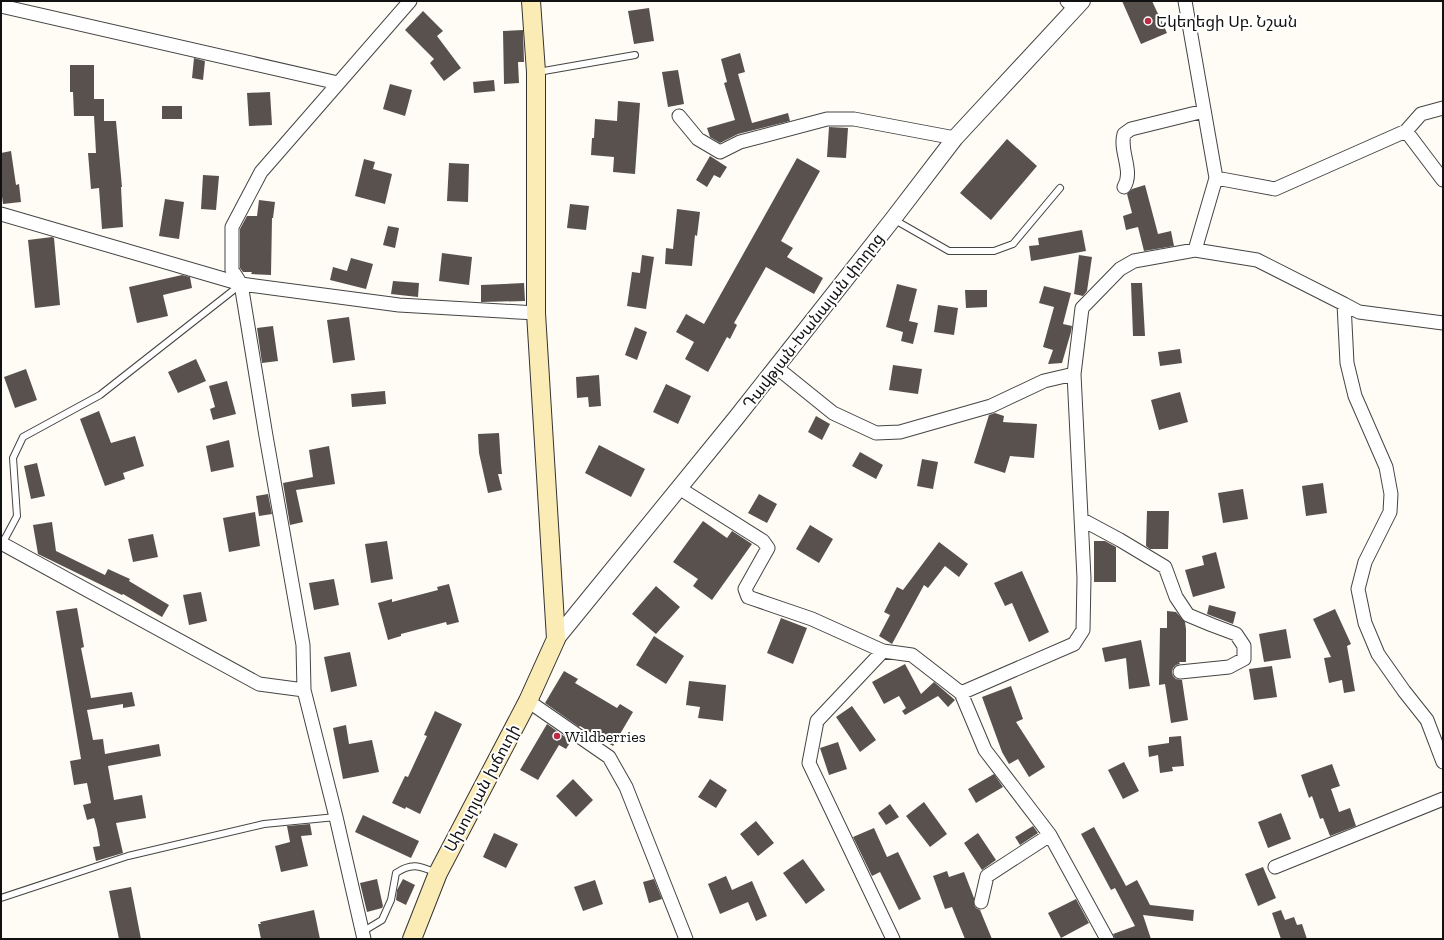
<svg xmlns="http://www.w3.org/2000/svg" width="1444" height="940" font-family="'Zilla Slab','Noto Sans Armenian',serif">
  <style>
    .building { fill: #59514e }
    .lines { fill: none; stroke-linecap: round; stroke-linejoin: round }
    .service-casing { stroke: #444; stroke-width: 8 }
    .minor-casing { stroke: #444; stroke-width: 15 }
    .tertiary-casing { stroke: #444; stroke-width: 18 }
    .secondary-casing { stroke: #333; stroke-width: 20 }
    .service { stroke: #fff; stroke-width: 6 }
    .minor { stroke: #fff; stroke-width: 13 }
    .tertiary { stroke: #fff; stroke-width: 16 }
    .secondary { stroke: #fbebb4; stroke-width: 18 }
    .poi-dot { fill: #bc2d45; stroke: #fff; stroke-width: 1.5 }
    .labels { text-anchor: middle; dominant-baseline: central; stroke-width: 4; stroke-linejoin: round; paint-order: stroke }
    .poi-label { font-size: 16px; fill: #111; stroke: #fff; text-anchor: start }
    .street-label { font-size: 16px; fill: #111; stroke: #fff }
  </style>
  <rect width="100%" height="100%" fill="#fffcf5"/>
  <!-- building -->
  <path class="building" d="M1122,1H1152L1167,33L1141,44Z
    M649,8L654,41L634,44L628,11Z
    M423,11L443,31L437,36L461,68L444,81L430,63L434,59L405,30Z
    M523,30L524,62H518L519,83L504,84L503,31Z
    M740,53L745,72L738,74L752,123L788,113L790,121L738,134L720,143L710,137L707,128L735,120L724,83L727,82L721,59Z
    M194,58L205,61L203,80L192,78Z
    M70,65H94V99H104V121H116L122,187H121L123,227L102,229L99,188L91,189L88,153H96L94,116H74L73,92H70Z
    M678,70L684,104L668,107L662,72Z
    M494,80L495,91L474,93L473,82Z
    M390,84L412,90L405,116L383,109Z
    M270,92L272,125L249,126L247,93Z
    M618,101L640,103L635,174L613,172L614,157L591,155L592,138H594L595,119L617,121Z
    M162,106H182V119H162Z
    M829,127L848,128L846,158L827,157Z
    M1007,139L1037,166L991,220L960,193Z
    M11,151L16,185L19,184L21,202L3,204L1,189V153Z
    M710,156L727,167L720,178L714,175L707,187L696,180Z
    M797,158L820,171L781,241L793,248L787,257L823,278L814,294L766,267L734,323L737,325L730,339L727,337L708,372L685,359L694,342L676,332L686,314L704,324Z
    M364,159L375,162L373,169L392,174L385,204L355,196Z
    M449,163L469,164L468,202L447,201Z
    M203,175L219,176L216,210L201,209Z
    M1145,185L1158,234L1171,231L1174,246L1144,251L1138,227L1126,230L1123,216L1132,213L1127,194L1132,189Z
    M165,199L184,202L179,239L159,236Z
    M259,200L275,202L273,218H272L271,275L251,274L252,272H243L240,268V229L247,216H257Z
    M570,204L589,206L586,230L567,228Z
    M677,209L700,212L697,236L695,235L692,266L665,264L666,248L673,249Z
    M388,226L399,228L395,248L383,245Z
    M1082,230L1086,251L1031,261L1029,246L1039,245L1038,238Z
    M52,237L54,238L60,305L35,308L28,240Z
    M442,253L472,257L469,285L439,281Z
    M642,255L654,257L646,309L627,306L632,272L640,273Z
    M1079,255L1092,257L1087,291L1083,296L1074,294Z
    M351,258L373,264L366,289L330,280L333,267L347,271Z
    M182,275L190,277L192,288L163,295L168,316L137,323L129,287Z
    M393,281L419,283L418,297L391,294Z
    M524,283L525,301L481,302V285Z
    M1131,283H1142L1145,336H1133Z
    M897,284L917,289L909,321L918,323L913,344L901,341L903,332L886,327Z
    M1044,286L1071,293L1063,324L1072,326L1071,332L1062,363L1048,364L1053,350L1043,347L1054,307L1039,303Z
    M965,290H987V307L966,308Z
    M938,305L958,308L954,335L934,332Z
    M349,317L355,360L333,363L327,320Z
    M273,326L278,361L262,363L257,328Z
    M635,327L647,332L637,360L625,355Z
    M1180,349L1182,363L1160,366L1158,352Z
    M196,359L206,381L178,393L168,372Z
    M893,365L922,369L918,394L889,390Z
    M26,369L37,400L15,408L4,377Z
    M599,375L601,406L589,407L588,397L577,398L576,377Z
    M227,381L236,414L213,420L210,409L215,407L209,386Z
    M666,384L691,396L678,424L653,412Z
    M385,391L386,404L352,407L351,394Z
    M1180,392L1188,422L1159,430L1151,400Z
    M99,411L111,443L135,436L144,466L123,473L125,479L105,486L80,419Z
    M995,413L1004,416L1003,422L1037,424L1034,458L1010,456L1005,473L974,463L989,415Z
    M816,416L830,424L822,440L808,432Z
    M499,433L501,465L502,474H498L502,490L488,493L479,453L478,434Z
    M229,440L234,467L211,472L206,446Z
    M599,445L645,469L631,497L585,473Z
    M329,446L335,484L296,490L303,522L290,525L283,483L313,477L309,450Z
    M860,452L883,465L876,479L852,466Z
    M922,459L938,462L933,489L917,486Z
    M37,463L45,496L31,499L24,466Z
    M1323,483L1327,513L1306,516L1302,486Z
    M1243,489L1248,519L1223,523L1218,493Z
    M268,494L272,514L259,516L256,496Z
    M759,494L777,504L767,523L748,513Z
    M1147,511H1169L1168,549H1150L1146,546Z
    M255,512L260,546L229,552L223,518Z
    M703,521L727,538L732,531L752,544L712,600L693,586L698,579L673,562Z
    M52,522L56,551L105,575L108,569L130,579L129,581L169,605L162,617L123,594L122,595L38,554L33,525Z
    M810,525L833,539L819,563L796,549Z
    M153,534L158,557L133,562L128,539Z
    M387,541L393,579L371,583L365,544Z
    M1094,541H1105L1116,547V582H1094Z
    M939,542L968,564L959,577L945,566L928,588L924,585L892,644L879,636L890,615L884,612L897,587L903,590Z
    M1216,552L1225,588L1193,597L1185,570L1204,565L1202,556Z
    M1022,571L1049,632L1029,642L1012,603L1005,606L994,583Z
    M334,579L339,605L314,610L309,583Z
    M449,584L459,622L447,625L446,622L401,634V636L388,640L378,603L392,599V602L438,590L437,587Z
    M656,586L680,607L656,634L632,614Z
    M201,592L207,621L189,625L183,595Z
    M1209,605L1236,612L1233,624L1207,614Z
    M77,608L84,647L81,648L91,698L132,692L135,706L123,708V704L87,710L93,740L103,739L105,754L159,744L161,756L108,766L114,800L142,795L146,818L116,823L123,853L96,861L93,847L100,846L97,829L94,818L87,820L83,805L91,803L87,783L74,785L70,761L81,759L56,611Z
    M1335,609L1351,644L1347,646L1355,691L1344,693L1342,680L1329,683L1324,658L1331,657L1313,619Z
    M1167,611L1176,612L1185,622L1186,629V662H1179L1180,664L1176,665L1173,668L1172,672L1173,676L1176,679L1182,680L1188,720L1171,723L1165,684L1159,685L1160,628H1167Z
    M781,618L807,628L793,664L767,653Z
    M1286,629L1291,658L1264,662L1259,634Z
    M654,636L684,656L666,684L636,665Z
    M1141,640L1150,686L1129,689L1126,658L1105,662L1102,648Z
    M350,652L357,686L331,692L324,657Z
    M905,664L921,694L934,682L955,700L948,707L938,696L905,715L902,711L906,708L899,696L884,704L872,682Z
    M1272,666L1277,697L1254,700L1249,669Z
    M564,671L578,679L575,683L617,708L620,704L633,712L613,746L580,726L579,727L545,703Z
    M689,681L726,685L723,721L698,718L700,707L686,705Z
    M1011,686L1023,719L1016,722L1045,767L1029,777L1018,759L1009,764L1002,752L982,697Z
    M852,706L876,740L860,752L836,717Z
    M435,711L462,724L420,814L406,807L405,809L392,803L405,776L408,777L427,736L424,735Z
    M547,724L571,741L566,749L559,745L538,780L520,770Z
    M346,725L349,744L372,740L379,772L343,779L333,728Z
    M1181,736L1184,766L1172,767L1173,771L1160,773L1158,755L1149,757L1148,746L1169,743V737Z
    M838,742L847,769L829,775L820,748Z
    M1124,762L1139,791L1123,799L1108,770Z
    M1332,764L1340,786L1331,789L1339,812L1350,808L1356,826L1330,836L1323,818L1320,819L1312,796L1309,798L1301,775Z
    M994,774L1003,787L976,803L968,789Z
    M573,779L593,800L576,817L556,796Z
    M710,779L727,790L716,808L698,797Z
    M924,802L947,834L930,847L906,816Z
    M890,804L899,817L886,825L878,813Z
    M1281,813L1291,839L1268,848L1258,822Z
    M363,815L419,841L411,858L355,832Z
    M756,821L774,843L758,856L740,834Z
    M310,824L312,835L301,836L308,866L281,872L275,846L290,842L287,826Z
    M1033,826L1038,833L1020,845L1015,837Z
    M1094,827L1126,886L1137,880L1150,905L1194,910L1193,921L1143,915L1151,939H1115L1113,934L1135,926L1115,888L1111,890L1081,834Z
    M874,828L887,857L898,852L921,899L899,910L880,872L872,876L853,837Z
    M494,833L518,844L506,868L483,857Z
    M978,833L996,860L982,870L964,843Z
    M803,859L825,890L806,904L783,873Z
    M1263,867L1276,898L1258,906L1245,874Z
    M947,871L949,877L964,872L974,898V905L976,908L980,910L992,939H965L952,907L945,909L933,876Z
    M726,876L732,890L752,881L767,916L756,921L748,902L720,914L708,884Z
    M377,879L383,906L382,908L367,912L360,883Z
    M403,879L415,885L406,905L396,900L397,890Z
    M654,879L662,899L649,903L643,882Z
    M595,880L603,904L583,911L574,887Z
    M131,887L141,939H119L109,891Z
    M1076,899L1089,923L1061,938L1048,913Z
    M314,910L320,939H261L258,924H261L260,922Z
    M1281,910L1285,920L1294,917L1297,925L1302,924L1307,939H1281L1272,913Z"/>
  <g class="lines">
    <defs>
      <path id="service" d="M538,72L635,55
        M893,219L949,251H994L1013,244L1060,188
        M2,544L17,516L13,458L23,437L100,395L240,285
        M1,898L128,856L264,824L336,817
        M362,932L382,920L391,900L396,873C412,862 420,866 437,873"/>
      <path id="minor" d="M1067,1L1075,8
        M1185,1L1216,178L1195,250
        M1,6L338,83
        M679,116L698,139L720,152L740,142L827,119H854L955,138
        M1406,131L1443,180
        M1216,178L1275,189L1406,131L1421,114L1443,108
        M1124,187C1134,171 1119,151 1124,134L1131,129L1204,111
        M1,214L241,284L399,305L536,313
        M1344,304L1359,312L1443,323
        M776,367L833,413L876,433L900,432L991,406L1044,381L1074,374
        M679,488L763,541L768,548L745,589L748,597L812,619L883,651L912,655L961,693L985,750L1050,835L1107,939
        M1081,519L1120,540L1165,567L1176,597L1188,615L1212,625L1236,634L1244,646V659L1229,667L1180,672
        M1,543L259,684L304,690
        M883,651L817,721L809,763L893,939
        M961,693L1074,644L1083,630L1084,578L1074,374L1082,308L1120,269L1134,261L1195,250L1257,260L1344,304L1347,363L1355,396L1386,467L1391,494L1390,512L1365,562L1358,589L1365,623L1378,654L1404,691L1427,720L1443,762
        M528,701L609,757L626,787L686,939
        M1275,867L1443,799
        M981,902L987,876L1050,835
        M364,939L336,817L304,690L303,645L266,436L241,284L232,270V227L261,172L410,1"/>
      <path id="tertiary" d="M556,639L736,418L893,219L955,138L1082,1"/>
      <path id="secondary" d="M412,939L438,873L528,701L556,639L536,313V72L531,1"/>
    </defs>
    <!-- service casing -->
    <use href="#service" class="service-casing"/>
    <!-- minor casing -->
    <use href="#minor" class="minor-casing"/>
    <!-- tertiary casing -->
    <use href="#tertiary" class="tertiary-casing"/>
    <!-- secondary casing -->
    <use href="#secondary" class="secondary-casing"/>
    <!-- service -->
    <use href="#service" class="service"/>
    <!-- minor -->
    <use href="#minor" class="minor"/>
    <!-- tertiary -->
    <use href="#tertiary" class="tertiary"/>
    <!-- secondary -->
    <use href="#secondary" class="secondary"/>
  </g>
  <!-- markers -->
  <g class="poi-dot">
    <circle cx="1148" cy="21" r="4"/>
    <circle cx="557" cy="736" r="4"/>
  </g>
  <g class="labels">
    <!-- poi labels -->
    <g class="poi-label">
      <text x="1156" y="21">Եկեղեցի Սբ. Նշան</text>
      <text x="565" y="736">Wildberries</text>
    </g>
    <!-- street labels -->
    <g class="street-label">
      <text transform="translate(813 321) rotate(-52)">Դավթյան-Խանայան փողոց</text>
      <text transform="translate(482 788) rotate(-62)">Ախուրյան խճուղի</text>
    </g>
  </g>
  <!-- border -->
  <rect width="1444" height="940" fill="none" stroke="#111111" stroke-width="4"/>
</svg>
